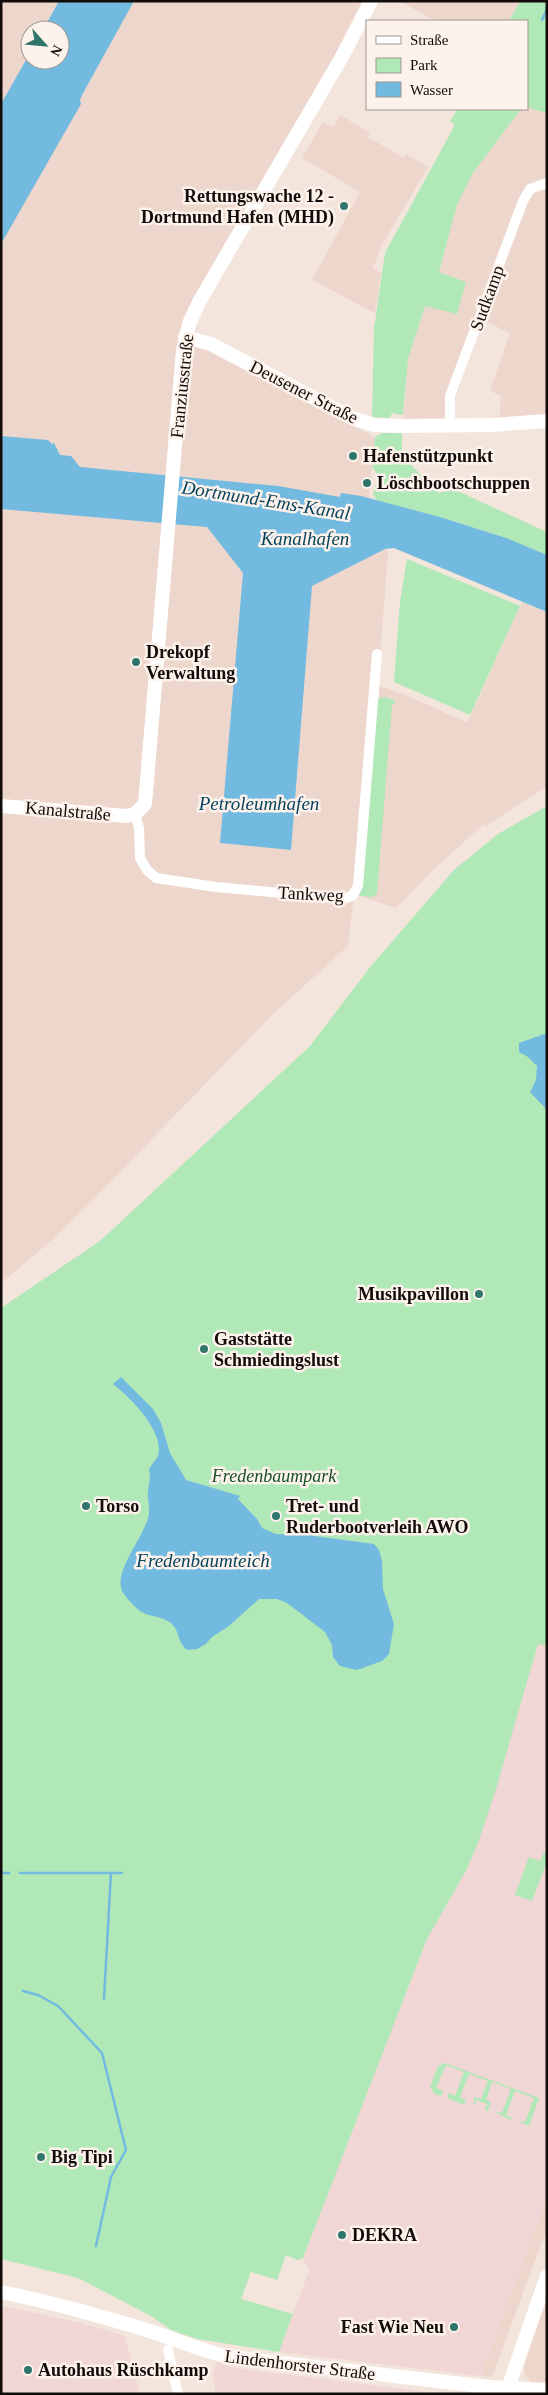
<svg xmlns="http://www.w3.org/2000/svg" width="548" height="2395" font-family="'Times New Roman',serif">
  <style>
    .commercial { fill: #f1d6d6 }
    .built { fill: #edd6cb; fill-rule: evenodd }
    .green { fill: #b0e8b7 }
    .water { fill: #72bae0 }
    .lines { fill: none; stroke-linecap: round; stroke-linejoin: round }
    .stream { stroke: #72bae0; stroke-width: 2.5 }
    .street { stroke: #fff; stroke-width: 10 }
    .secondary { stroke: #fff; stroke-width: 14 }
    .poi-dot { fill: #2f756a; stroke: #fef2ec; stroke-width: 2 }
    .labels { text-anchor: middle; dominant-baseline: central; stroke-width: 5; stroke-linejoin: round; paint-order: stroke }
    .poi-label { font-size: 18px; font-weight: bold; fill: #110c09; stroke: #fef2ec; text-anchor: start }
    .street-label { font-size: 18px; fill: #110c09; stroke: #fef2ec }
    .park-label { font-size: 18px; font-style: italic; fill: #145124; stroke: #fef2ec }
    .water-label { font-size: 19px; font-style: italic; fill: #07455f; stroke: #fef2ec }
  </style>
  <rect width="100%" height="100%" fill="#f3e4dc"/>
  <!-- commercial -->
  <path class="commercial" d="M538,1644L547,1646V2198L529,2247L481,2376L279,2352L309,2271L303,2258L382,2052L427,1939L467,1869L479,1840Z
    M1,2306L82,2323L125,2336L140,2394H1Z
    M216,2362L236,2368L441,2394H216L213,2376Z"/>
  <!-- built -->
  <path class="built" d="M1,1H362L328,68L184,316L179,336L375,437L369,492L388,554L380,654L379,686L404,694L467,723L522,602L547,612V786L486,826L484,824L434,869L396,908L354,894L348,946L274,1013L90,1203L52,1240L1,1283ZM30,30H60V60H30Z
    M399,1H520L509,21H436Z
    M527,107L547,113V418L499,422L501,396L490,391L510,333L483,320L455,398L454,423H403L408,359L425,306L457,313L466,283L439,272L457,205L473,173L521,109Z
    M340,115L370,133L368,137L404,158L406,154L428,167L382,245L373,268L381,273L375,313L312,280L360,192L302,158L323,122L333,127Z
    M547,2198V2230L540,2247L492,2377L481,2376Z
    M547,2299V2383L531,2382L524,2374L525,2362Z"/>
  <!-- green -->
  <path class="green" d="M520,1H547V113L527,107V21H509Z
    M458,109H521L473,173L457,205L439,272L466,282L457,314L425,306L408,359L403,415L392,413L390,418L372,417L374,329L385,253L455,125L450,121Z
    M382,433H402V456L439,493L453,489L547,532V555C492,532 436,514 378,502L373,495L378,476L372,466L375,437Z
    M407,559L520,606L470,715L394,682L400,602Z
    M386,697L396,701L392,705L377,894L372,897L360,896L378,698Z
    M547,806V1646L538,1644L496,1789L479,1840L467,1869L427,1939L303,2258L297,2260L286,2255L277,2280L251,2272L241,2299L293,2314L279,2352L197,2339L171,2330L151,2316L78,2278L1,2259V1308L100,1241L310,1046L371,966L454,870L498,834Z
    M544,1852L547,1853V1862L532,1901L515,1895L529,1857L540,1861Z
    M445,2063L539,2098L529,2126L518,2121L525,2122L534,2098L515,2091L506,2115L512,2118L511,2120L495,2112L502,2113L511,2089L492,2082L486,2100L491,2102L488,2111L485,2110L487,2104L477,2100L473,2106L475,2097L481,2099L488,2081L469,2074L460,2097L466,2100L464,2105L447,2098L449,2093L455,2096L464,2072L446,2065L436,2088L443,2091L441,2096L435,2094L430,2087L438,2066Z"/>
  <!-- water -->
  <path class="water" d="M59,1H134L82,95L80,100L81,104L1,244V104L30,53V60H60V30H43Z
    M1,436L48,440L52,444L54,443L60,455L71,456L80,467L278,486L340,497L341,493L361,496L440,517L506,538L547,555V612L394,548L385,549L312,586L291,850L220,843L243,573L207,527L1,509Z
    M547,1033V1110L530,1092L536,1080L537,1066L528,1057L519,1052V1043Z
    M121,1377L153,1409L161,1423L170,1453L186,1480L240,1496L238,1499L257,1519L262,1528L276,1534L307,1535L374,1544L379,1550L382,1561L383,1589L394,1624L389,1654L382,1661L357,1670L340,1666L333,1657L332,1645L325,1632L287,1603L277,1599H259L229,1626L212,1637L206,1644L197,1649L187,1650C177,1642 180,1632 172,1624C164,1616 149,1617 140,1611C135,1607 128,1600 124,1594C110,1576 143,1538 148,1518C151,1508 147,1500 148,1491C149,1483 151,1478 149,1469C151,1465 156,1460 158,1456C165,1432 130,1397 113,1384Z"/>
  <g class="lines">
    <!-- stream -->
    <path class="stream" d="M542,20L547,9
      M1,1873H9
      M20,1873H122
      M23,1991L38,1995L58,2006L102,2053L126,2150L111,2177L96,2246
      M104,1999L111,1873"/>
    <!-- street -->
    <path class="street" d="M450,426V396L523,201L530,189L547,183
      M135,814L139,828L140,858L147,870L156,878L216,887L343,899L352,896L358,886L377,654
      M168,2350L178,2394"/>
    <!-- secondary -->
    <path class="secondary" d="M185,337L211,344L352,418L374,425L399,426L492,425L547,421
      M1,806L126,816L135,814L145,804L183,350L189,324L199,302L343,55L371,1
      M1,2292C52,2302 101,2316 150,2331C177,2340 202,2351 230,2357L489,2387L547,2390
      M508,2388L547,2276"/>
  </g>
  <!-- markers -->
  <g class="poi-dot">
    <circle cx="344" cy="206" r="5"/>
    <circle cx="353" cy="456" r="5"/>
    <circle cx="367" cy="483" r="5"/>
    <circle cx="136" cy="662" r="5"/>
    <circle cx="479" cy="1294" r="5"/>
    <circle cx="204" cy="1349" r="5"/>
    <circle cx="86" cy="1506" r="5"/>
    <circle cx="276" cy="1516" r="5"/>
    <circle cx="41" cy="2157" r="5"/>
    <circle cx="342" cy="2235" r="5"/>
    <circle cx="454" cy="2327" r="5"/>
    <circle cx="28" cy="2370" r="5"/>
  </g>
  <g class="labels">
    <!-- poi labels -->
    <g class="poi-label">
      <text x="334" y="196" text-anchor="end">Rettungswache 12 -<tspan x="334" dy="21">Dortmund Hafen (MHD)</tspan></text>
      <text x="363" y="456">Hafenstützpunkt</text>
      <text x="377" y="483">Löschbootschuppen</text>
      <text x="146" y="652">Drekopf<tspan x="146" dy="21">Verwaltung</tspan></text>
      <text x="469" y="1294" text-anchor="end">Musikpavillon</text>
      <text x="214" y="1339">Gaststätte<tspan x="214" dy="21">Schmiedingslust</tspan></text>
      <text x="96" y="1506">Torso</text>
      <text x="286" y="1506">Tret- und<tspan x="286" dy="21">Ruderbootverleih AWO</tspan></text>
      <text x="51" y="2157">Big Tipi</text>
      <text x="352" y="2235">DEKRA</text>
      <text x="444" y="2327" text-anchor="end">Fast Wie Neu</text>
      <text x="38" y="2370">Autohaus Rüschkamp</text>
    </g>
    <!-- street labels -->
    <g class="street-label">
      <text transform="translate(487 298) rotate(-70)">Sudkamp</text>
      <text transform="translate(182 386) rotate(-84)">Franziusstraße</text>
      <text transform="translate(304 392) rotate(27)">Deusener Straße</text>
      <text transform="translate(68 811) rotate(5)">Kanalstraße</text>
      <text transform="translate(311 894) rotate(3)">Tankweg</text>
      <text transform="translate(300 2365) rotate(7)">Lindenhorster Straße</text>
    </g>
    <!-- park labels -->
    <g class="park-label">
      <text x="274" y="1476">Fredenbaumpark</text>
    </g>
    <!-- water labels -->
    <g class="water-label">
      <text transform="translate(266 500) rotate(9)">Dortmund-Ems-Kanal</text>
      <text x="305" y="538">Kanalhafen</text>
      <text x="259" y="803">Petroleumhafen</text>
      <text x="203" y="1560">Fredenbaumteich</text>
    </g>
  </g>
  <!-- border -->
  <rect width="548" height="2395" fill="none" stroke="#110c09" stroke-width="5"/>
  <!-- legend -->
  <rect x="366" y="20" width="162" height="90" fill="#fef2ec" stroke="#9f9691"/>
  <rect x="376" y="36" width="25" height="8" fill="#ffffff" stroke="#9f9691"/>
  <text x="410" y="45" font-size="15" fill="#110c09">Straße</text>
  <rect x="376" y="58" width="25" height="15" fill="#b0e8b7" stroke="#9f9691"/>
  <text x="410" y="70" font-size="15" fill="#110c09">Park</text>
  <rect x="376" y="82" width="25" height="15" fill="#72bae0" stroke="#9f9691"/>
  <text x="410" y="95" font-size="15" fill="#110c09">Wasser</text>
  <!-- north arrow -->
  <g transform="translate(45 45) rotate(117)"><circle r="24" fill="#fef2ec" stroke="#9f9691"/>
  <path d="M0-4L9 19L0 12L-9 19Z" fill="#2f756a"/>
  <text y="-8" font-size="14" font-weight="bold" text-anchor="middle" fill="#110c09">N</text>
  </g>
</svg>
